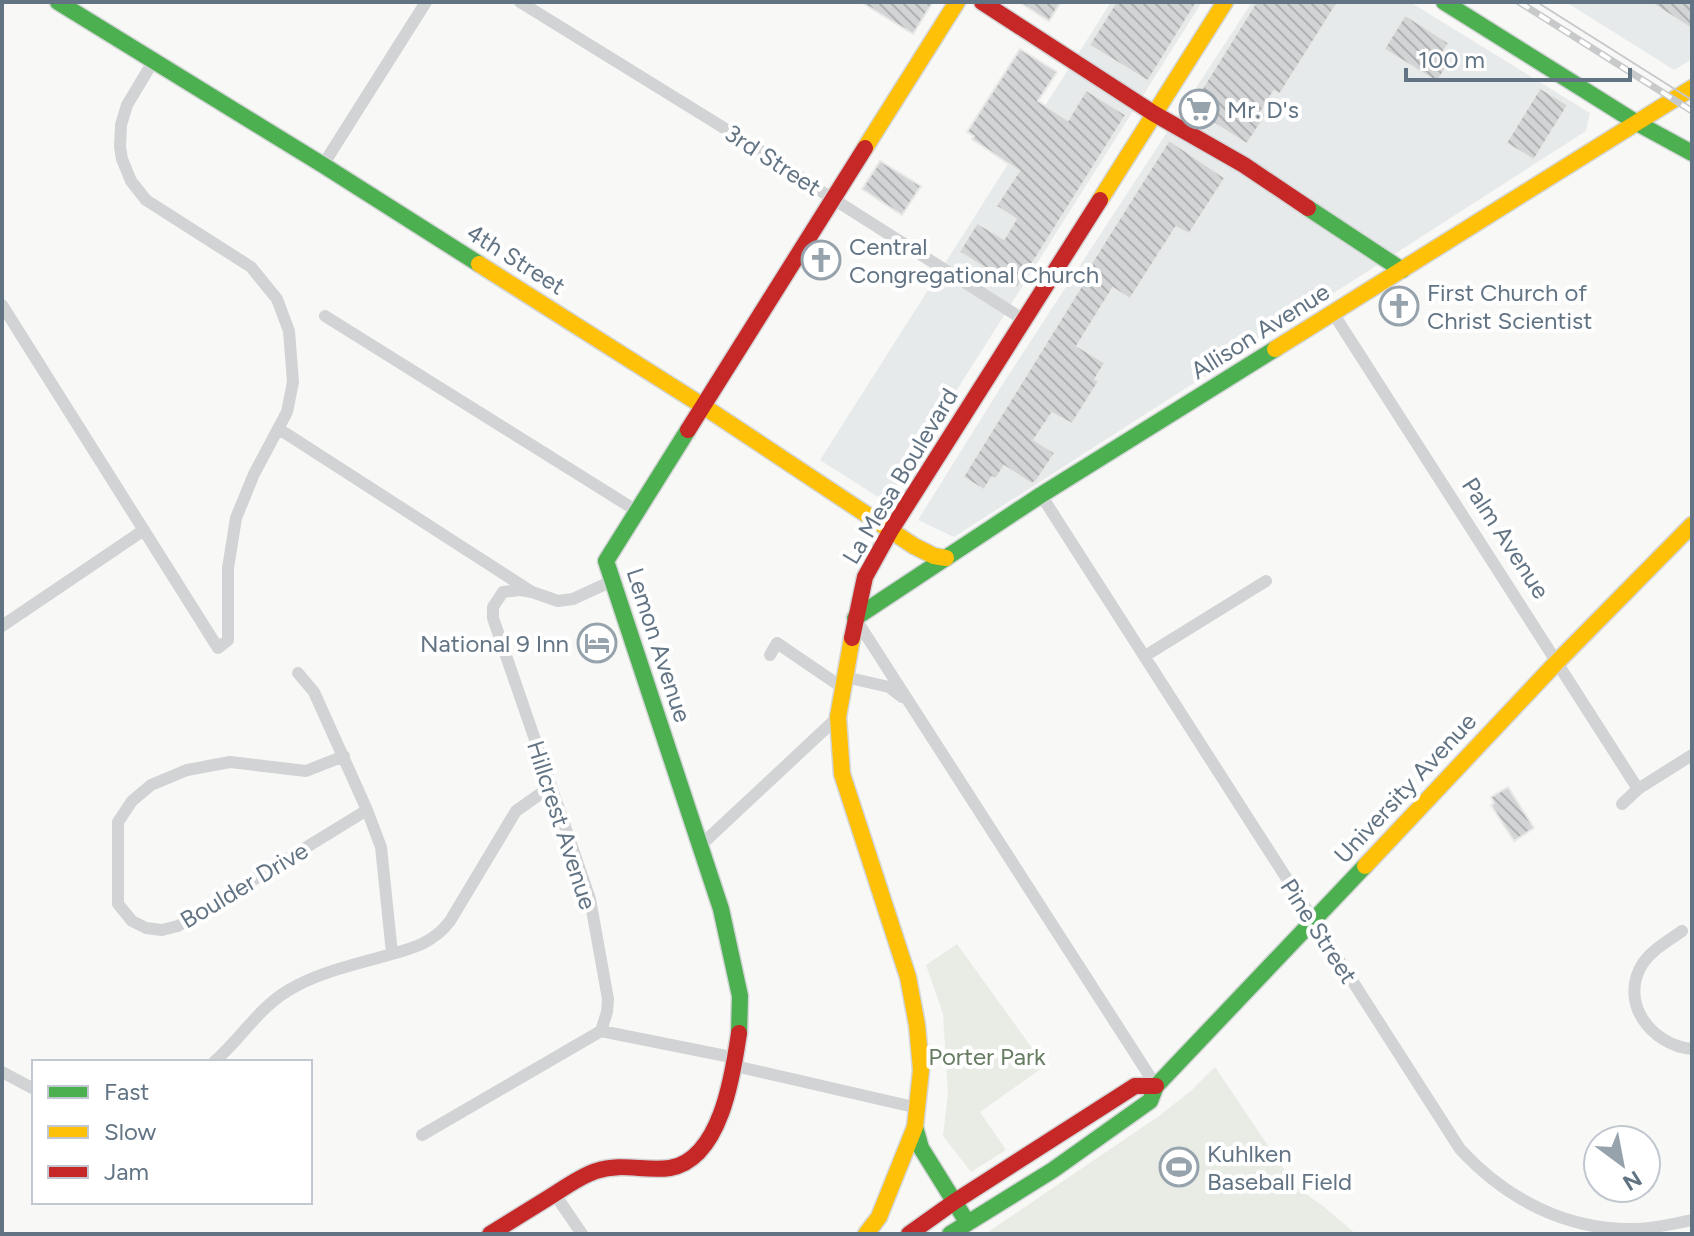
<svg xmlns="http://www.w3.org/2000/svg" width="1694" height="1236" font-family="Figtree,sans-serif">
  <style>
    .built { fill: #e7eaea }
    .park { fill: #e8ece5 }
    .building { fill: url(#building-back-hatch); stroke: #e8e8e7; stroke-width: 2 }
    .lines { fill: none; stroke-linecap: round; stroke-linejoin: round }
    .fast-casing { stroke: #d3d5d7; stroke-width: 19 }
    .slow-casing { stroke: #d3d5d7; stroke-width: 19 }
    .jam-casing { stroke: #d3d5d7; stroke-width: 19 }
    .street { stroke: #d2d3d4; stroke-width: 12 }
    .fast { stroke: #4caf50; stroke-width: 16 }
    .slow { stroke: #ffc107; stroke-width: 16 }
    .jam { stroke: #c62828; stroke-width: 16 }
    .tram { stroke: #c8c9ca; stroke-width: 2 }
    .rail-casing { stroke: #c8c9ca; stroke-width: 7 }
    .rail { stroke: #fff; stroke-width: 4; stroke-dasharray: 12; stroke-linecap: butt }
    .labels { text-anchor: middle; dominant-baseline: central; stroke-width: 8; stroke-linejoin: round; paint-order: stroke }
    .poi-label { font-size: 24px; fill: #627484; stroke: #fff; text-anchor: start }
    .street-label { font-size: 24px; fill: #627484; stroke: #fff }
    .park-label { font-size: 24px; fill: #667b61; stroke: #fff }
  </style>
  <defs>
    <pattern id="building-back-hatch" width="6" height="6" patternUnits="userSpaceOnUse" patternTransform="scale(2)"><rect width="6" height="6" fill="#d3d4d5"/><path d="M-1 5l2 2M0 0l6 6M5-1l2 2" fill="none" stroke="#afb1b2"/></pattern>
  </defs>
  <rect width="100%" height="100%" fill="#f8f8f7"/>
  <!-- built -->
  <path class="built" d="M1111,2H1202L886,502L820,460Z
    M1252,2H1410L1590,113L1586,131L954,537L918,520L1004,382Z
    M1566,2H1692V59L1674,70Z"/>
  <!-- park -->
  <path class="park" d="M957,944L1045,1066L980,1112L1006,1150L971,1172L943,1136L948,1094L943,1014L926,965Z
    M1215,1067L1296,1187L1323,1206L1356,1234H985L1159,1116L1192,1090Z"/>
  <!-- building -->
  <path class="building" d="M861,2H933L913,34Z
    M1019,2H1061L1049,21Z
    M1116,2H1197L1148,81L1089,45Z
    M1256,2H1338L1280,94L1274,91L1261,112L1266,115L1247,144L1190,108Z
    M1650,2H1692V29Z
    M1405,15L1449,43L1438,60L1447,66L1437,82L1384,49Z
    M1020,49L1057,72L1038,101L1068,120L1086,90L1126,115L1017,288L959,252L977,223L1004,239L1016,219L996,206L1019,171L972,139L974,136L967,132Z
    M1540,88L1568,105L1534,160L1506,143Z
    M1169,140L1225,178L1189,234L1176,227L1130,299L1113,288L1077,346L1105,363L1095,379L1099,381L1072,424L1052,413L1034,440L1055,453L1037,480L1032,484L1004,466L996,479L992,477L984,490L963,477L1090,272L1087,270Z
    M880,161L921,186L902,215L862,189Z
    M1508,787L1534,828L1514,841L1491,805L1494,803L1491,797Z"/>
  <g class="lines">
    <defs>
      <path id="fast" d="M58,2L323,165L479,264
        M1444,2L1637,123L1692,153
        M1308,208L1402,270
        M688,430L606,561L721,909L740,996L739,1033
        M855,618L1041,495L1275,349
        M915,1127L921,1148L967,1222
        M950,1234L1053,1170L1150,1101L1156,1086L1365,866"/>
      <path id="slow" d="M865,148L957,2
        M1100,200L1225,2
        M479,264L703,406L914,546L934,556L946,558
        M1275,349L1692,88
        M852,638L838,717L842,774L908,977L917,1025L921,1070L915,1127L879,1217L866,1234
        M1365,866L1556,663L1692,525"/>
      <path id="jam" d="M982,2L1153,113L1244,165L1308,208
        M688,430L865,148
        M852,638L865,577L891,530L1100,200
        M490,1234C511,1221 532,1208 553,1195C567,1186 581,1176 596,1171C623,1162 645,1172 670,1168C721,1159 733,1074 739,1033
        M909,1234L954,1202L1135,1086H1156"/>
    </defs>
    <!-- fast casing -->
    <use href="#fast" class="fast-casing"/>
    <!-- slow casing -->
    <use href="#slow" class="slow-casing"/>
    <!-- jam casing -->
    <use href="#jam" class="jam-casing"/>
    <!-- street -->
    <path class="street" d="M520,2L771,157L816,188L1024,320
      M323,165L426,2
      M2,305L218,648L228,640V568L236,518L254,474L287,412L293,382L289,331L277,299L251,267L146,200L131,181L122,159L120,147L121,125L127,105L154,60
      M1333,313L1638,789
      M325,316L637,511
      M279,429L532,592L558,601L573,599L612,581
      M1041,495L1460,1149C1506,1199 1567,1231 1636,1229C1655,1228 1674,1224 1692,1220
      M855,618L1156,1086
      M2,626L144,530
      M770,655L777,643L843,688
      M1145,656L1266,581
      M298,673L314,692L367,810L381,847L392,953
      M845,677L889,687L902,697
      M344,756L306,771L230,762L187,770L151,785L132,801L118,822V904L132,921L146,928L162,930L178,926L367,810
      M1622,804L1638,789L1692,755
      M701,845L838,717
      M1682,931C1668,941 1653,949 1643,963C1618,1002 1651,1045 1692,1049
      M601,1031L736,1058
      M214,1062C241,1039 258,1008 289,990C317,973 350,966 381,957C409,949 432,945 450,921L516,811L550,787
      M735,1066L918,1108
      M2,1072L34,1089
      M422,1135L601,1031L607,1012L608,999L590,899L493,618V607L503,592L520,590L532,592
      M554,1193L582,1234"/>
    <!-- fast -->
    <use href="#fast" class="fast"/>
    <!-- slow -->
    <use href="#slow" class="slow"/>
    <!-- jam -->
    <use href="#jam" class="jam"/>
    <!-- tram -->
    <path class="tram" d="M1537,2L1692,100"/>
    <defs>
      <path id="rail" d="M1519,2L1692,111"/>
    </defs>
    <!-- rail casing -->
    <use href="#rail" class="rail-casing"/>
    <!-- rail -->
    <use href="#rail" class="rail"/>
  </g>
  <!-- icons -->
  <defs>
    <symbol id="supermarket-ring" viewBox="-11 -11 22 22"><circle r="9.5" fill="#fff" stroke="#96a2ac" stroke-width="1.5"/><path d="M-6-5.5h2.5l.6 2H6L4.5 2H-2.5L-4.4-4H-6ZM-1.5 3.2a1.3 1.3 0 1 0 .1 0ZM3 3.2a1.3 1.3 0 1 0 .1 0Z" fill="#96a2ac"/></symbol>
    <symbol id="church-ring" viewBox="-11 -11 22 22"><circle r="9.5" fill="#fff" stroke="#96a2ac" stroke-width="1.5"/><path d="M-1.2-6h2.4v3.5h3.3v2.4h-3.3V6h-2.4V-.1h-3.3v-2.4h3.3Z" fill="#96a2ac"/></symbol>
    <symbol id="hotel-ring" viewBox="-11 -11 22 22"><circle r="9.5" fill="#fff" stroke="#96a2ac" stroke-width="1.5"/><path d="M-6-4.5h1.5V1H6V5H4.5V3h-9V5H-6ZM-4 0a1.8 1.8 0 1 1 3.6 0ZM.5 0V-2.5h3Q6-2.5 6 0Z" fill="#96a2ac"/></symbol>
    <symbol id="stadium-ring" viewBox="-11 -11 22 22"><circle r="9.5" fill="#fff" stroke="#96a2ac" stroke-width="1.5"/><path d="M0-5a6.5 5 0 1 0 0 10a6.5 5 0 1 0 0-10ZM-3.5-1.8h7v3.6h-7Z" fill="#96a2ac"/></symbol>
  </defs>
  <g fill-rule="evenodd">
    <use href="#supermarket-ring" x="1177" y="87" width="44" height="44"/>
    <use href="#church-ring" x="799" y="238" width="44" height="44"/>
    <use href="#church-ring" x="1377" y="284" width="44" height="44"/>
    <use href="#hotel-ring" x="575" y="621" width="44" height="44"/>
    <use href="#stadium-ring" x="1157" y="1145" width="44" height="44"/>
  </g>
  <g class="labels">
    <!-- poi labels -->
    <g class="poi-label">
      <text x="1227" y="109">Mr. D's</text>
      <text x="849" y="246">Central<tspan x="849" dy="28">Congregational Church</tspan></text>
      <text x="1427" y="292">First Church of<tspan x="1427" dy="28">Christ Scientist</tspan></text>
      <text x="569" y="643" text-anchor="end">National 9 Inn</text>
      <text x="1207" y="1153">Kuhlken<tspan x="1207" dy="28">Baseball Field</tspan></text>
    </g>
    <!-- street labels -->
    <g class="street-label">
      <text transform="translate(773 160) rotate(33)">3rd Street</text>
      <text transform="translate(516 259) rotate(32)">4th Street</text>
      <text transform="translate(1260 331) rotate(-32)">Allison Avenue</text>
      <text transform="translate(900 476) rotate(-59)">La Mesa Boulevard</text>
      <text transform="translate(1506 538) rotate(57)">Palm Avenue</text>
      <text transform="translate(659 645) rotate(72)">Lemon Avenue</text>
      <text transform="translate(1405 788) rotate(-47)">University Avenue</text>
      <text transform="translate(562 825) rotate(72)">Hillcrest Avenue</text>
      <text transform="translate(244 885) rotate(-31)">Boulder Drive</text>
      <text transform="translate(1319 931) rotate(57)">Pine Street</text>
    </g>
    <!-- park labels -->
    <g class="park-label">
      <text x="987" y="1056">Porter Park</text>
    </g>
  </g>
  <!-- border -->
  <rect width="1694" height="1236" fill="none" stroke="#627484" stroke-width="8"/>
  <!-- legend -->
  <rect x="32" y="1060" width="280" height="144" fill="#ffffff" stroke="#c0c7ce" stroke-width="2"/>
  <rect x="48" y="1086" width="40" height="12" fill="#4caf50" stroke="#c0c7ce" stroke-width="2"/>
  <text x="104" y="1100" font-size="24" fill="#627484">Fast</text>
  <rect x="48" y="1126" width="40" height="12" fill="#ffc107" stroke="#c0c7ce" stroke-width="2"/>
  <text x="104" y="1140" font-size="24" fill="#627484">Slow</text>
  <rect x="48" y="1166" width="40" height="12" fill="#c62828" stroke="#c0c7ce" stroke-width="2"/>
  <text x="104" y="1180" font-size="24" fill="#627484">Jam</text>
  <!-- north arrow -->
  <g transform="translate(1622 1164) rotate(148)"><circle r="38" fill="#ffffff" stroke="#c0c7ce" stroke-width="2"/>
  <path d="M0-6L14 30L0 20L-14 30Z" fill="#96a2ac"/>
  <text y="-12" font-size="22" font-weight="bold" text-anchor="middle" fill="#627484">N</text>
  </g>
  <!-- scale -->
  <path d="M1406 68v12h224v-12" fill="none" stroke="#627484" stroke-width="4"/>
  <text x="1418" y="68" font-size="24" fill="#627484" stroke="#ffffff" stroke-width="6" paint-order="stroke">100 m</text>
</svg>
